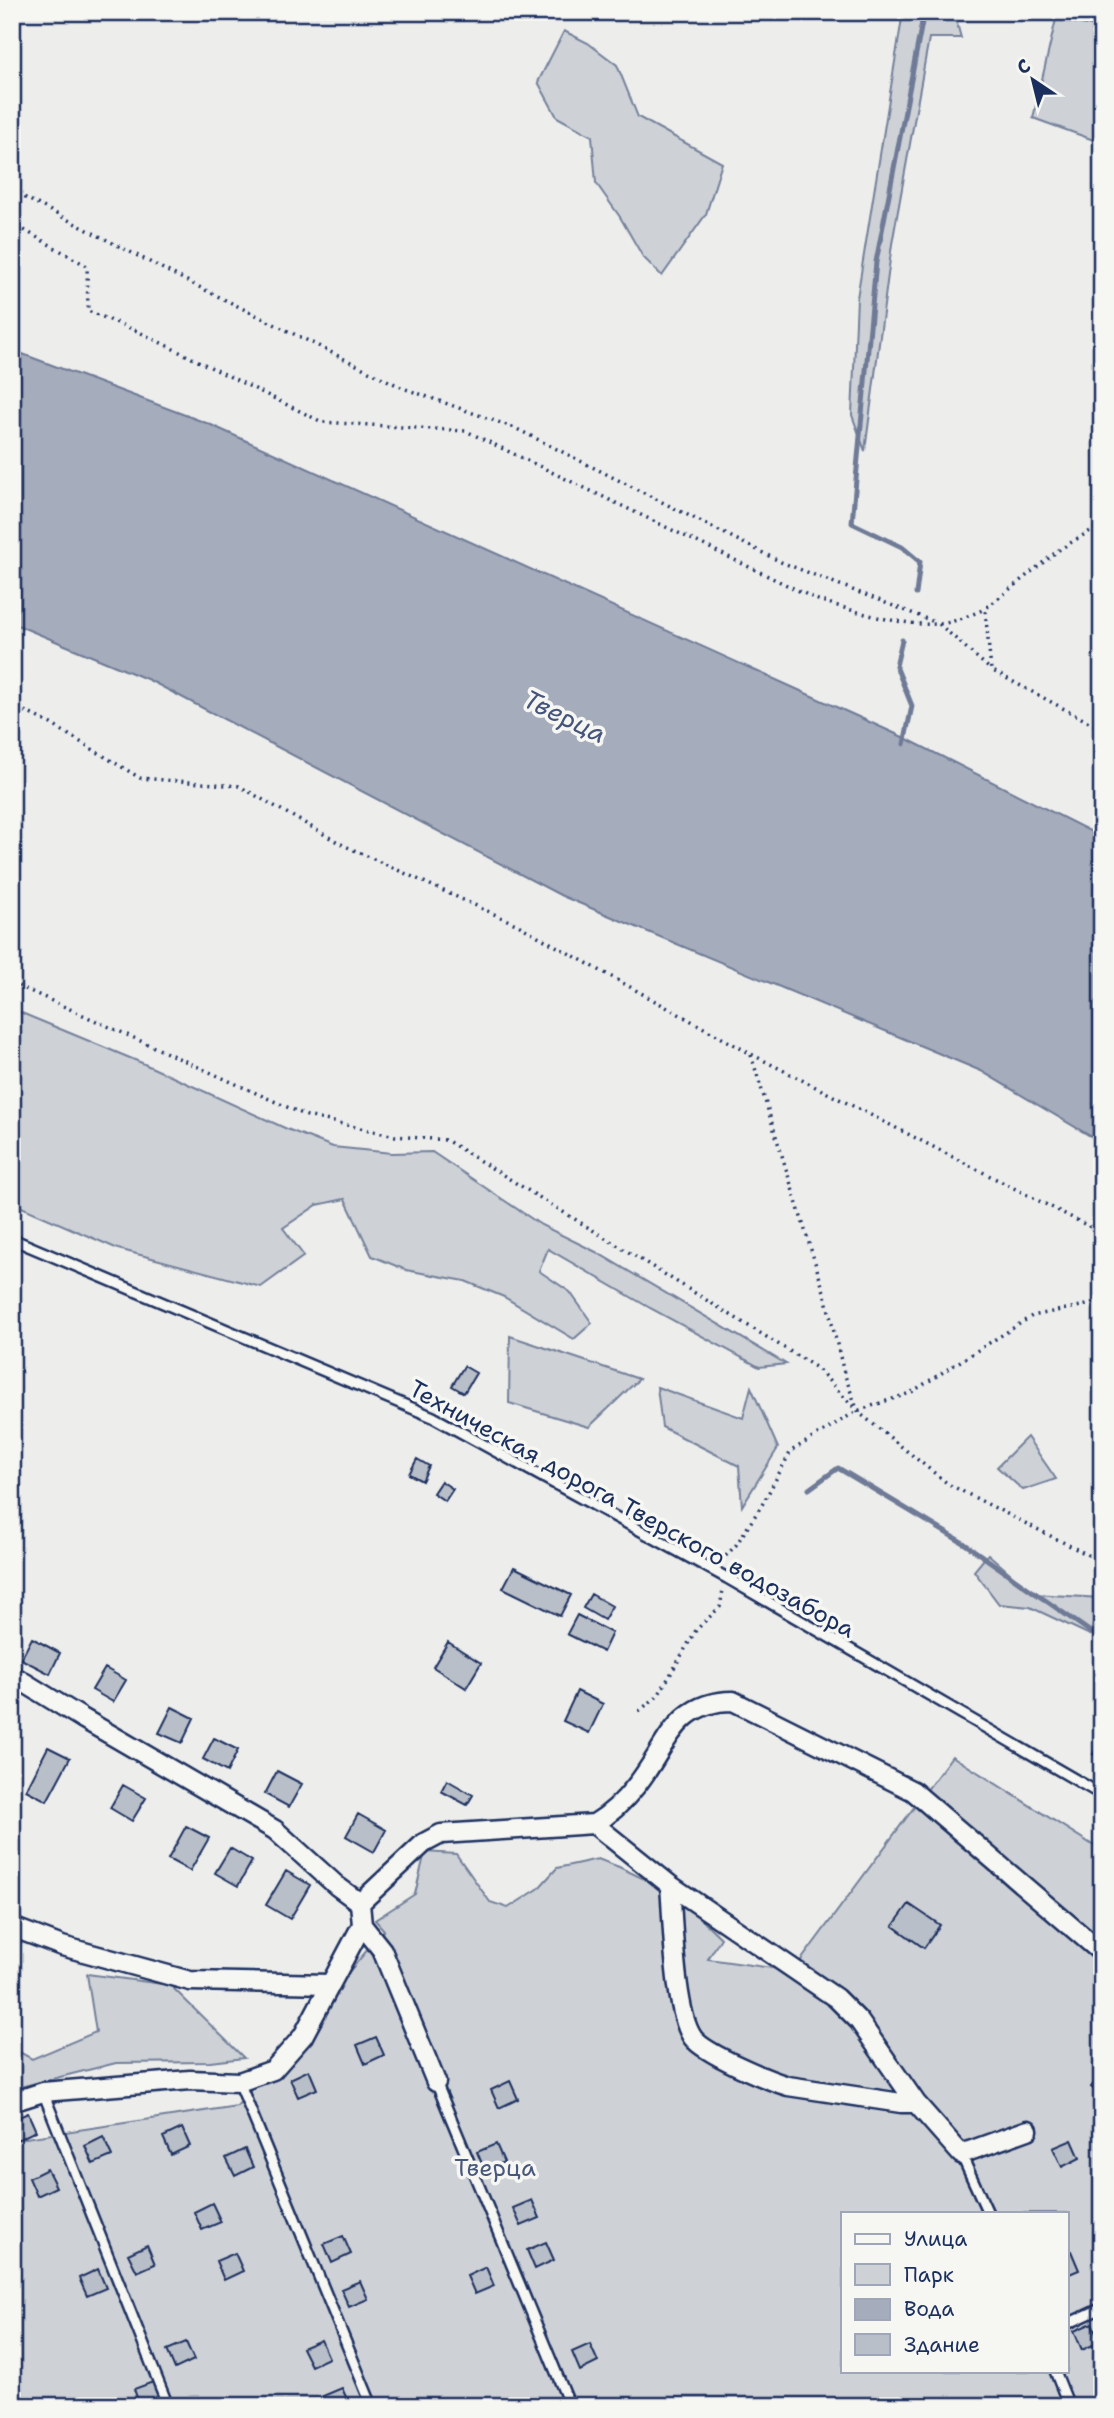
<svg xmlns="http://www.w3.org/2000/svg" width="1114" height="2418" font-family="'Shantell Sans',sans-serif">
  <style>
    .green { fill: #ced2d7; stroke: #74809a; stroke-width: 2; fill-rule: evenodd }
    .water { fill: #a5acbc; stroke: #6e7a96; stroke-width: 2 }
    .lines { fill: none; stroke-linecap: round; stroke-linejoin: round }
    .stream { stroke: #6e7a96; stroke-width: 5 }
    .building { fill: #b9bfc8; stroke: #1b2f5e; stroke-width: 2 }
    .service-casing { stroke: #1b2f5e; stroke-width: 14 }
    .minor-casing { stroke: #1b2f5e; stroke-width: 23 }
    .path { stroke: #1b2f5e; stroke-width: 3.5; stroke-dasharray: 2 5; stroke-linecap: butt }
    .service { stroke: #f6f6f2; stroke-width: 9 }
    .minor { stroke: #f6f6f2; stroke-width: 18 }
    .labels { text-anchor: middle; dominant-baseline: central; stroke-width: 7; stroke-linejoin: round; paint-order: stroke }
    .street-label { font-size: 24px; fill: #1b2f5e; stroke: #f6f6f2 }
    .park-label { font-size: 24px; fill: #48587c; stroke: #f6f6f2 }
    .water-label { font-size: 26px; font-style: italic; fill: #44547a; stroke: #f6f6f2 }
  </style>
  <rect width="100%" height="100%" fill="#edeeec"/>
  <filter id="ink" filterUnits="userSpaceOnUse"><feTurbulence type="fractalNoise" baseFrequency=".0143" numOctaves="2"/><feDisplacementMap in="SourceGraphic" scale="14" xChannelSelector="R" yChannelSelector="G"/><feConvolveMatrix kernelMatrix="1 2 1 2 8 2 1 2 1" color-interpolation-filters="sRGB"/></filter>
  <g filter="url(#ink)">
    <!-- green -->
    <path class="green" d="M903,12H954L961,38H929L892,244L865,451L852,415L857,298Z
      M1056,19L1102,28V143L1033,118Z
      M564,31L588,43L617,65L638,117L722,163L706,214L662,276L643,257L620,217L596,183L592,136L557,117L538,82Z
      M12,1009L142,1063L287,1129L333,1147L392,1153L432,1152L541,1225L596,1252L786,1364L759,1367L650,1308L548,1249L539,1271L570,1292L592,1323L574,1339L504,1297L465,1281L406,1270L372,1256L345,1199L317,1205L283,1228L304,1256L261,1287L118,1249L19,1206L12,1199Z
      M510,1336L639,1379L589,1427L509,1403Z
      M657,1387L743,1418L751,1387L778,1448L742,1506L739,1466L662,1427Z
      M1027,1437L1056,1479L1023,1490L997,1467Z
      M988,1554L1034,1594L1101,1598L1090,1635L1030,1607L999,1604L974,1571Z
      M952,1756L1102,1851V2406H12V2140L237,2106L384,1930L375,1920L415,1894L425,1852L456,1854L490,1902L508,1908L538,1889L557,1868L598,1859L619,1867L674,1893L721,1938L708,1959L793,1971ZM843,2213H1067V2371H843Z
      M87,1974L170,1985L244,2058L210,2062L116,2063L12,2089V2048L32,2059L96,2032Z"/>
    <!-- water -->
    <path class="water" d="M12,350L209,424L905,738L1102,837V1143L981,1071L562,896L149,680L12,623Z"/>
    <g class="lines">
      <!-- stream -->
      <path class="stream" d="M916,594L920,562L902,547L852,523L876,262L924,12
        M902,640L896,666L912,706L904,744
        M809,1489L838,1468L965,1544L1102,1640"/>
    </g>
    <!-- building -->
    <path class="building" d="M464,1366L476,1373L464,1393L452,1386Z
      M417,1459L429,1466L422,1481L409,1474Z
      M441,1481L453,1489L445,1501L433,1493Z
      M514,1567L571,1595L560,1616L503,1588Z
      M591,1594L612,1606L604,1620L583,1608Z
      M577,1615L612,1633L603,1652L567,1634Z
      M32,1638L60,1653L50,1674L21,1659Z
      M448,1642L481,1663L466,1688L433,1667Z
      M105,1668L126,1680L113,1702L92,1690Z
      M577,1691L603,1704L589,1733L563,1721Z
      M172,1707L194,1718L182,1743L159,1733Z
      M214,1738L238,1750L227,1772L203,1759Z
      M1102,1738V1759L1093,1754Z
      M48,1747L70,1758L47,1801L26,1790Z
      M277,1771L302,1784L289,1807L265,1794Z
      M447,1780L473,1795L467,1805L441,1791Z
      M123,1785L146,1798L132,1821L110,1808Z
      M358,1814L386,1830L374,1852L346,1836Z
      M186,1826L209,1838L190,1871L168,1859Z
      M230,1848L252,1861L238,1886L215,1873Z
      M286,1871L310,1885L290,1919L266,1905Z
      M909,1904L940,1925L924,1948L893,1926Z
      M376,2037L384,2055L365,2064L357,2045Z
      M309,2070L317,2089L298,2097L290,2079Z
      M1102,2073V2096L1091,2087Z
      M510,2081L518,2099L499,2108L491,2090Z
      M28,2113L36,2131L17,2140L12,2128V2120Z
      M182,2128L190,2146L171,2155L163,2137Z
      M103,2137L112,2156L93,2164L85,2146Z
      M1072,2140L1080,2158L1062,2167L1053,2148Z
      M496,2144L504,2162L485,2171L477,2152Z
      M245,2149L253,2167L235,2176L226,2158Z
      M47,2169L56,2187L37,2196L29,2178Z
      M532,2200L540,2218L521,2226L513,2208Z
      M212,2203L221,2222L202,2230L194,2212Z
      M343,2236L351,2254L332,2263L324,2244Z
      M546,2242L554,2260L535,2269L527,2250Z
      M147,2245L155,2264L137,2272L128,2254Z
      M1071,2251L1079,2270L1067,2275V2253Z
      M235,2253L243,2271L224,2280L216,2261Z
      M486,2267L494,2286L475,2294L467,2276Z
      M98,2269L106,2288L87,2296L79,2278Z
      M360,2281L368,2299L349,2307L341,2289Z
      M1092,2323L1100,2342L1082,2350L1074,2331Z
      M321,2340L329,2358L311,2366L302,2348Z
      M186,2342L194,2360L175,2369L167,2350Z
      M590,2344L598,2362L580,2371L572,2352Z
      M153,2382L160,2402L140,2406L134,2389Z
      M342,2388L350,2406H327L323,2396Z"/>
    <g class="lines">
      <defs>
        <path id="service" d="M12,1239L433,1417L727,1578L1102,1795
          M239,2082L372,2406
          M436,2082L570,2406
          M43,2092L168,2406
          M961,2154L988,2213
          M1067,2324L1102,2308
          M1055,2371L1069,2406"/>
        <path id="minor" d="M12,1675L82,1718L275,1830L337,1886L360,1903
          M594,1824C609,1815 624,1801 635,1787C667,1749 673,1701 733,1701L913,1791L1101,1952
          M670,1885L836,1998L859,2021L916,2103
          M362,1925L360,1903L424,1843L441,1834L594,1824L670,1885C673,1920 674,2012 693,2038C705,2054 768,2080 788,2086L901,2103H916L961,2154L1028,2130
          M12,1927L62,1946L190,1981L330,1984
          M12,2102L43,2092L190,2080L239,2082L273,2070L303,2036L362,1925L382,1950L436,2082"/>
      </defs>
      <!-- service casing -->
      <use href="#service" class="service-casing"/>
      <!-- minor casing -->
      <use href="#minor" class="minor-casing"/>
      <!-- path -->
      <path class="path" d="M12,191L171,273L403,388L515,428L781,562L932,621
        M12,223L87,266L88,311L137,331L322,422L466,431L818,600C855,611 898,626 937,624C954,623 970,615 985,609
        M1102,524L1060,549L985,609L991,670L1102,729
        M939,624L991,670
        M12,705L51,724L140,778L239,786L343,845L518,925L751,1054L1102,1233
        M12,983L307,1116L395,1136L446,1140L817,1368L857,1411L948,1484L1102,1562
        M751,1055L825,1295L844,1373L857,1409
        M721,1561L736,1545L762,1505L791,1451L857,1411L910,1393L1032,1316L1086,1305L1102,1299
        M639,1711L658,1696L696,1630L720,1607L723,1590"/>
      <!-- service -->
      <use href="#service" class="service"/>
      <!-- minor -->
      <use href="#minor" class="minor"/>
    </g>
  </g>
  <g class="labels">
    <!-- street labels -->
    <g class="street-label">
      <text transform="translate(632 1509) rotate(29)">Техническая дорога Тверского водозабора</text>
    </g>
    <!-- park labels -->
    <g class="park-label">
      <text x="495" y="2168">Тверца</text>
    </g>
    <!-- water labels -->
    <g class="water-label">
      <text transform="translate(565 716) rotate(26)">Тверца</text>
    </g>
  </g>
  <!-- margin -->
  <rect width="1114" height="2418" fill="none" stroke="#f6f6f2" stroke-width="42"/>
  <rect x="21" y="21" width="1072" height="2376" fill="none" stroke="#1b2f5e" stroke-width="2.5" filter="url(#ink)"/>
  <!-- legend -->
  <rect x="841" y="2212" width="228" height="161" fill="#f6f6f2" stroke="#9ea6b7" stroke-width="2"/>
  <rect x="855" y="2234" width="35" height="10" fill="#f6f6f2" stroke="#9ea6b7" stroke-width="2"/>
  <text x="904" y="2246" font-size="21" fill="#1b2f5e">Улица</text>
  <rect x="855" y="2264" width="35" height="21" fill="#ced2d7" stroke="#9ea6b7" stroke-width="2"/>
  <text x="904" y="2282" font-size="21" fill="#1b2f5e">Парк</text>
  <rect x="855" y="2299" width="35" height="21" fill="#a5acbc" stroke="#9ea6b7" stroke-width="2"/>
  <text x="904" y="2316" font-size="21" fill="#1b2f5e">Вода</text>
  <rect x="855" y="2334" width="35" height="21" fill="#b9bfc8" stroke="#9ea6b7" stroke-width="2"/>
  <text x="904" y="2352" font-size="21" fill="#1b2f5e">Здание</text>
  <!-- north arrow -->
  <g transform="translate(1033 80) rotate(325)" stroke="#f6f6f2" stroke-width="5" paint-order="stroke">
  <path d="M0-5L12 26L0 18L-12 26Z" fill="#1b2f5e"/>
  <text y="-10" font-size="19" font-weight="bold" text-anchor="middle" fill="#1b2f5e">С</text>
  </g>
</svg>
